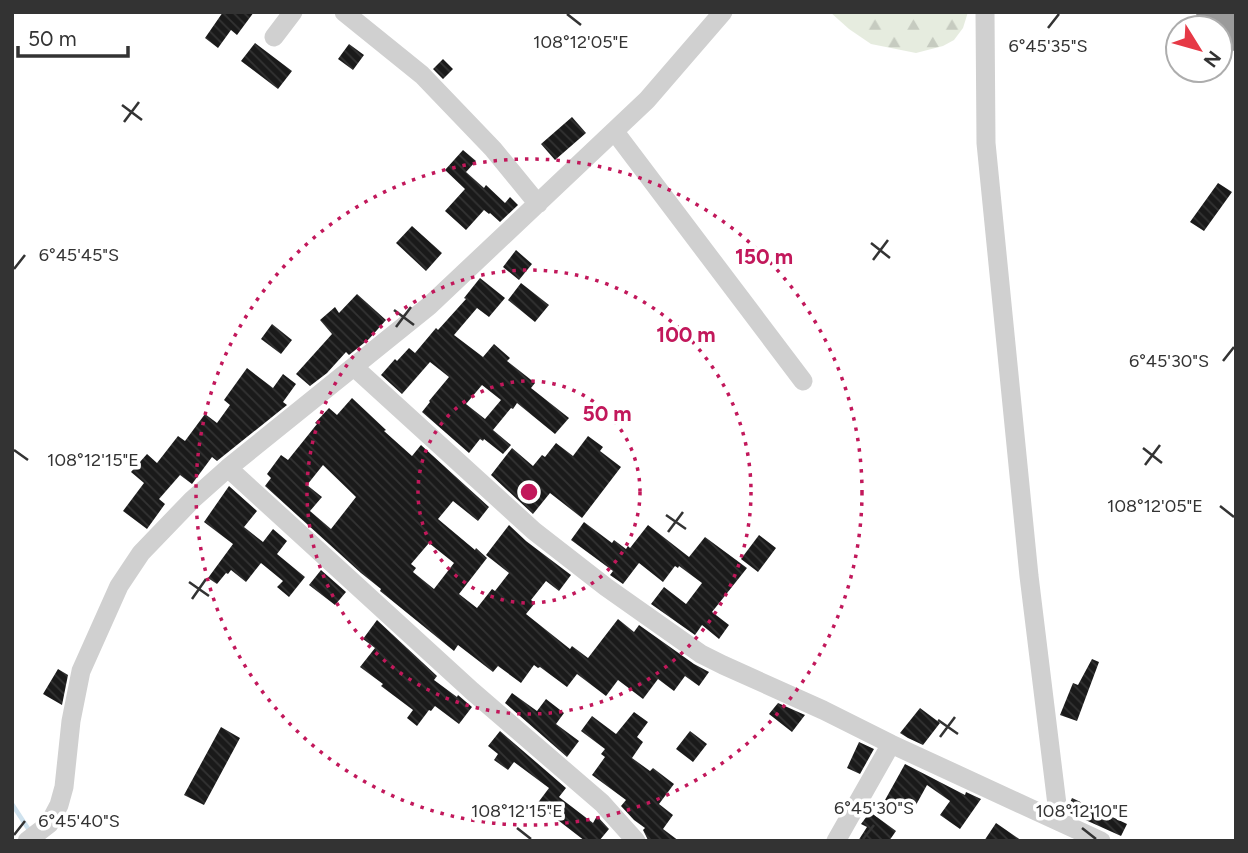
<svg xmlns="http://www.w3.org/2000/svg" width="1248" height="853" font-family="Figtree,sans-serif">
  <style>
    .forest { fill: url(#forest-firs) }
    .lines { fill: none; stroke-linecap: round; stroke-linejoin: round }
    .stream { stroke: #cfe2ee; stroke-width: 4.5 }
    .building { fill: url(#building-back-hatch); fill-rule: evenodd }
    .minor { stroke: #d0d0d0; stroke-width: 19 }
    .highway { stroke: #9a9a9a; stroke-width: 30 }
    .ticks { fill: none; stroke: #333; stroke-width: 2.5 }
    .ring { fill: none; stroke: #c2185b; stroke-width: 3.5; stroke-dasharray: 3.5 7 }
    .ticks-label { font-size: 18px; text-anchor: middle; fill: #333; stroke: #fff; stroke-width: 7; stroke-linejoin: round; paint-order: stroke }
    .centre { fill: #c2185b; stroke: #fff; stroke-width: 3.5 }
    .ring-label { font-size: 21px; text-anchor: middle; font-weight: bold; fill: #c2185b; stroke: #fff; stroke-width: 7; stroke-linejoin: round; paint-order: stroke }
  </style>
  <defs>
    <pattern id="forest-firs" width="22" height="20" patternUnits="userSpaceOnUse" patternTransform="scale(1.75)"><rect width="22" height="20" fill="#e6ecdf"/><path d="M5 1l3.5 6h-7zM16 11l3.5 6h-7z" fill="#c6cbc0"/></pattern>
    <pattern id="building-back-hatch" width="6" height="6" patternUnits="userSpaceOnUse" patternTransform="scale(1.75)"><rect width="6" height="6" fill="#1a1a1a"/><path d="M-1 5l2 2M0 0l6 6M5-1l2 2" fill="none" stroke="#333"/></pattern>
  </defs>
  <rect width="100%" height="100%" fill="#fff"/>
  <!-- forest -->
  <path class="forest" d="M830,12H968L963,28L954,40L943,46L916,53L871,44L849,29Z"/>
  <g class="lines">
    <!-- stream -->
    <path class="stream" d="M12,804L31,833"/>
  </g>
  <!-- building -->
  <path class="building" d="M223,12H254L237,35L231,30L218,48L205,38Z
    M255,43L292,71L278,89L241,61Z
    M349,44L364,55L353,70L338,59Z
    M443,59L453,69L443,79L433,69Z
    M572,117L586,133L555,160L541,144Z
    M463,150L476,161L466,172L484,188L486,185L505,203L510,197L518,205L500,222L490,213L489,214L484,210L466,230L445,211L465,189L445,170Z
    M1218,183L1232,192L1204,231L1190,222Z
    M412,226L442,253L426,271L396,243Z
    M516,250L532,264L519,280L503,267Z
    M480,278L505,298L489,317L477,308L454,335L483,357L494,344L510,358L507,361L535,383L531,388L569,418L555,434L517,403L513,409L511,408L493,430L511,445L503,454L484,439L483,441L480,439L469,453L422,412L430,402L429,401L449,377L430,362L402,394L381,375L395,359L397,361L409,348L415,353L436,328L438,330L466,299L464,298ZM482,385L501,400L485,419L466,404Z
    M521,283L549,305L535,322L508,300Z
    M357,294L386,320L369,339L349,355L346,352L327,373L310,386L296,374L332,334L320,320L335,307L339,313Z
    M272,324L292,340L281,354L261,339Z
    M247,368L273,388L283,374L296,384L283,402L287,405L217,461L212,457L192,484L180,475L159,499L165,504L147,529L123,511L144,483L131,472L147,454L157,463L178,436L185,441L205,414L217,423L230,405L224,400Z
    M352,398L386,430L384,431L412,456L421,445L489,507L478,521L453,501L438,519L475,550L476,548L487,558L459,594L477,608L492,589L495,591L509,573L486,555L509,525L526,541L571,575L559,591L546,581L531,600L535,603L526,614L570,649L572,646L588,658L618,619L634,632L639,625L694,664L709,672L699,686L685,676L674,691L658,679L643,699L618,680L606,696L577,674L567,687L540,667L538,668L534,665L521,683L498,666L493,672L458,645L454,651L385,595L380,591L381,589L361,573L265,486L271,478L267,474L281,455L288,460L317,424L315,423L329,408L337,415ZM323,465L356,497L331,529L310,511L322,497L307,485ZM429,543L454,563L434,589L413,572L416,568L411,564Z
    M588,436L603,447L600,451L621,467L582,518L550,493L533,514L491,475L512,448L533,466L542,455L545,457L556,443L573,456Z
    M229,486L257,511L244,527L263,542L273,529L287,541L277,554L305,577L289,597L277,587L283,581L261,563L246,582L231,570L228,574L226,573L217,584L208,578L233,544L204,522Z
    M584,522L612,543L614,540L626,549L628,546L630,548L648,525L689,557L705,537L747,568L712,612L729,625L719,639L702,625L695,635L651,604L664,587L686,604L702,583L679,566L678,568L675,566L663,582L639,563L623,584L610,575L613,571L571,540Z
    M759,535L776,548L758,572L741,559Z
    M321,570L346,592L335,605L309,585Z
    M377,620L437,676L434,680L457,697L458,695L472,707L459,724L435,706L431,711L429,710L417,726L407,718L413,710L381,686L383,684L360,667L375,648L363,639Z
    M1092,659L1099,662L1077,721L1060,715L1073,683L1078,685Z
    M58,669L68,675L62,705L43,694Z
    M512,693L537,711L546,699L564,713L556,724L579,741L567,757L505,703Z
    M778,703L805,715L792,732L769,714Z
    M920,708L940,723L923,745L908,738L900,733Z
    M634,712L648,722L637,737L643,742L632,758L650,771L653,768L674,784L659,804L673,815L663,829L679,841L648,840L643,830L645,828L634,820L621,806L626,800L592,775L605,757L601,754L605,749L581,731L592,716L616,734Z
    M221,727L240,738L204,805L184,795Z
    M500,731L566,788L559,797L593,823L597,816L609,829L599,841H585L537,804L549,788L514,762L508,770L494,760L498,754L488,746Z
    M690,731L707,744L693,762L676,749Z
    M859,742L874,749L860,774L847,768Z
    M905,764L965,795L966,792L981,799L960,829L940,815L950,801L927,785L911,814L885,800Z
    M1072,798L1127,824L1121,836L1070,813L1069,805Z
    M870,812L896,831L889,841H858L867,827L861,824Z
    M996,823L1022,841H984Z"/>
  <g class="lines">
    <!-- minor -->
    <path class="minor" d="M344,12L422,75L493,149L538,204
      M985,12L986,143L1029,576L1059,821
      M274,37L293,12
      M615,132L803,381
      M354,367L534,531L606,587L701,654L723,665L823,710L891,744L1101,841
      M228,468L472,691L602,803L636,841
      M27,841L49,824L59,805L64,787L71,721L81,671L119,586L141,553L192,500L228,468L429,306L647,100L723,12
      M836,841L891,744"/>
    <!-- highway -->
    <path class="highway" d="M1211,12L1236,36"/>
  </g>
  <!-- ticks -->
  <path class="ticks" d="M567,14L581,25M1048,28L1059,14M122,105L142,120M124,122L139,102M871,243L890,258M873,260L888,240M14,269L25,255M394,310L414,325M396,327L411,307M1223,361L1234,347M1143,448L1162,463M14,450L28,460M1145,465L1160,445M1220,506L1234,517M666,515L686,529M668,532L683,512M189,582L209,596M192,599L206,579M938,720L958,734M940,737L955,717M517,828L531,839M1082,828L1096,839M14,835L25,821M863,839L874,825"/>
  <!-- distance rings -->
  <g class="ring">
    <circle cx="529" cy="492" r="111"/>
    <circle cx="529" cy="492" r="222"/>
    <circle cx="529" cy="492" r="333"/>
  </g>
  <g class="ticks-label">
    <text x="581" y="48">108°12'05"E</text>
    <text x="1048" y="52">6°45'35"S</text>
    <text x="79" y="261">6°45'45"S</text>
    <text x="1169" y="367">6°45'30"S</text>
    <text x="93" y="466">108°12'15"E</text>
    <text x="1155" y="512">108°12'05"E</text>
    <text x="874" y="814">6°45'30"S</text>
    <text x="517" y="817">108°12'15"E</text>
    <text x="1082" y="817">108°12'10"E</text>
    <text x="79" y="827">6°45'40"S</text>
  </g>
  <circle cx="529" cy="492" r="10" class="centre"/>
  <g class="ring-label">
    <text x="764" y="264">150 m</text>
    <text x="686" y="342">100 m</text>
    <text x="607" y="421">50 m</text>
  </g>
  <!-- border -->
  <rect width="1248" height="853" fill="none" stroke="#333333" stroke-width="28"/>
  <!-- north arrow -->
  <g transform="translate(1199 49) rotate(127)"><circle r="33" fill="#ffffff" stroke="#adadad" stroke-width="2"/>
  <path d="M0-5L12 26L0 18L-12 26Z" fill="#e63946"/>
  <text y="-10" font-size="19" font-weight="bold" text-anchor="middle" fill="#333333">N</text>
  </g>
  <!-- scale -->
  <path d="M18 46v10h110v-10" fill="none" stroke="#333333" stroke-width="3.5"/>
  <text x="28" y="46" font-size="21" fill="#333333" stroke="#ffffff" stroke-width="5" paint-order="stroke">50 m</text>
</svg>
